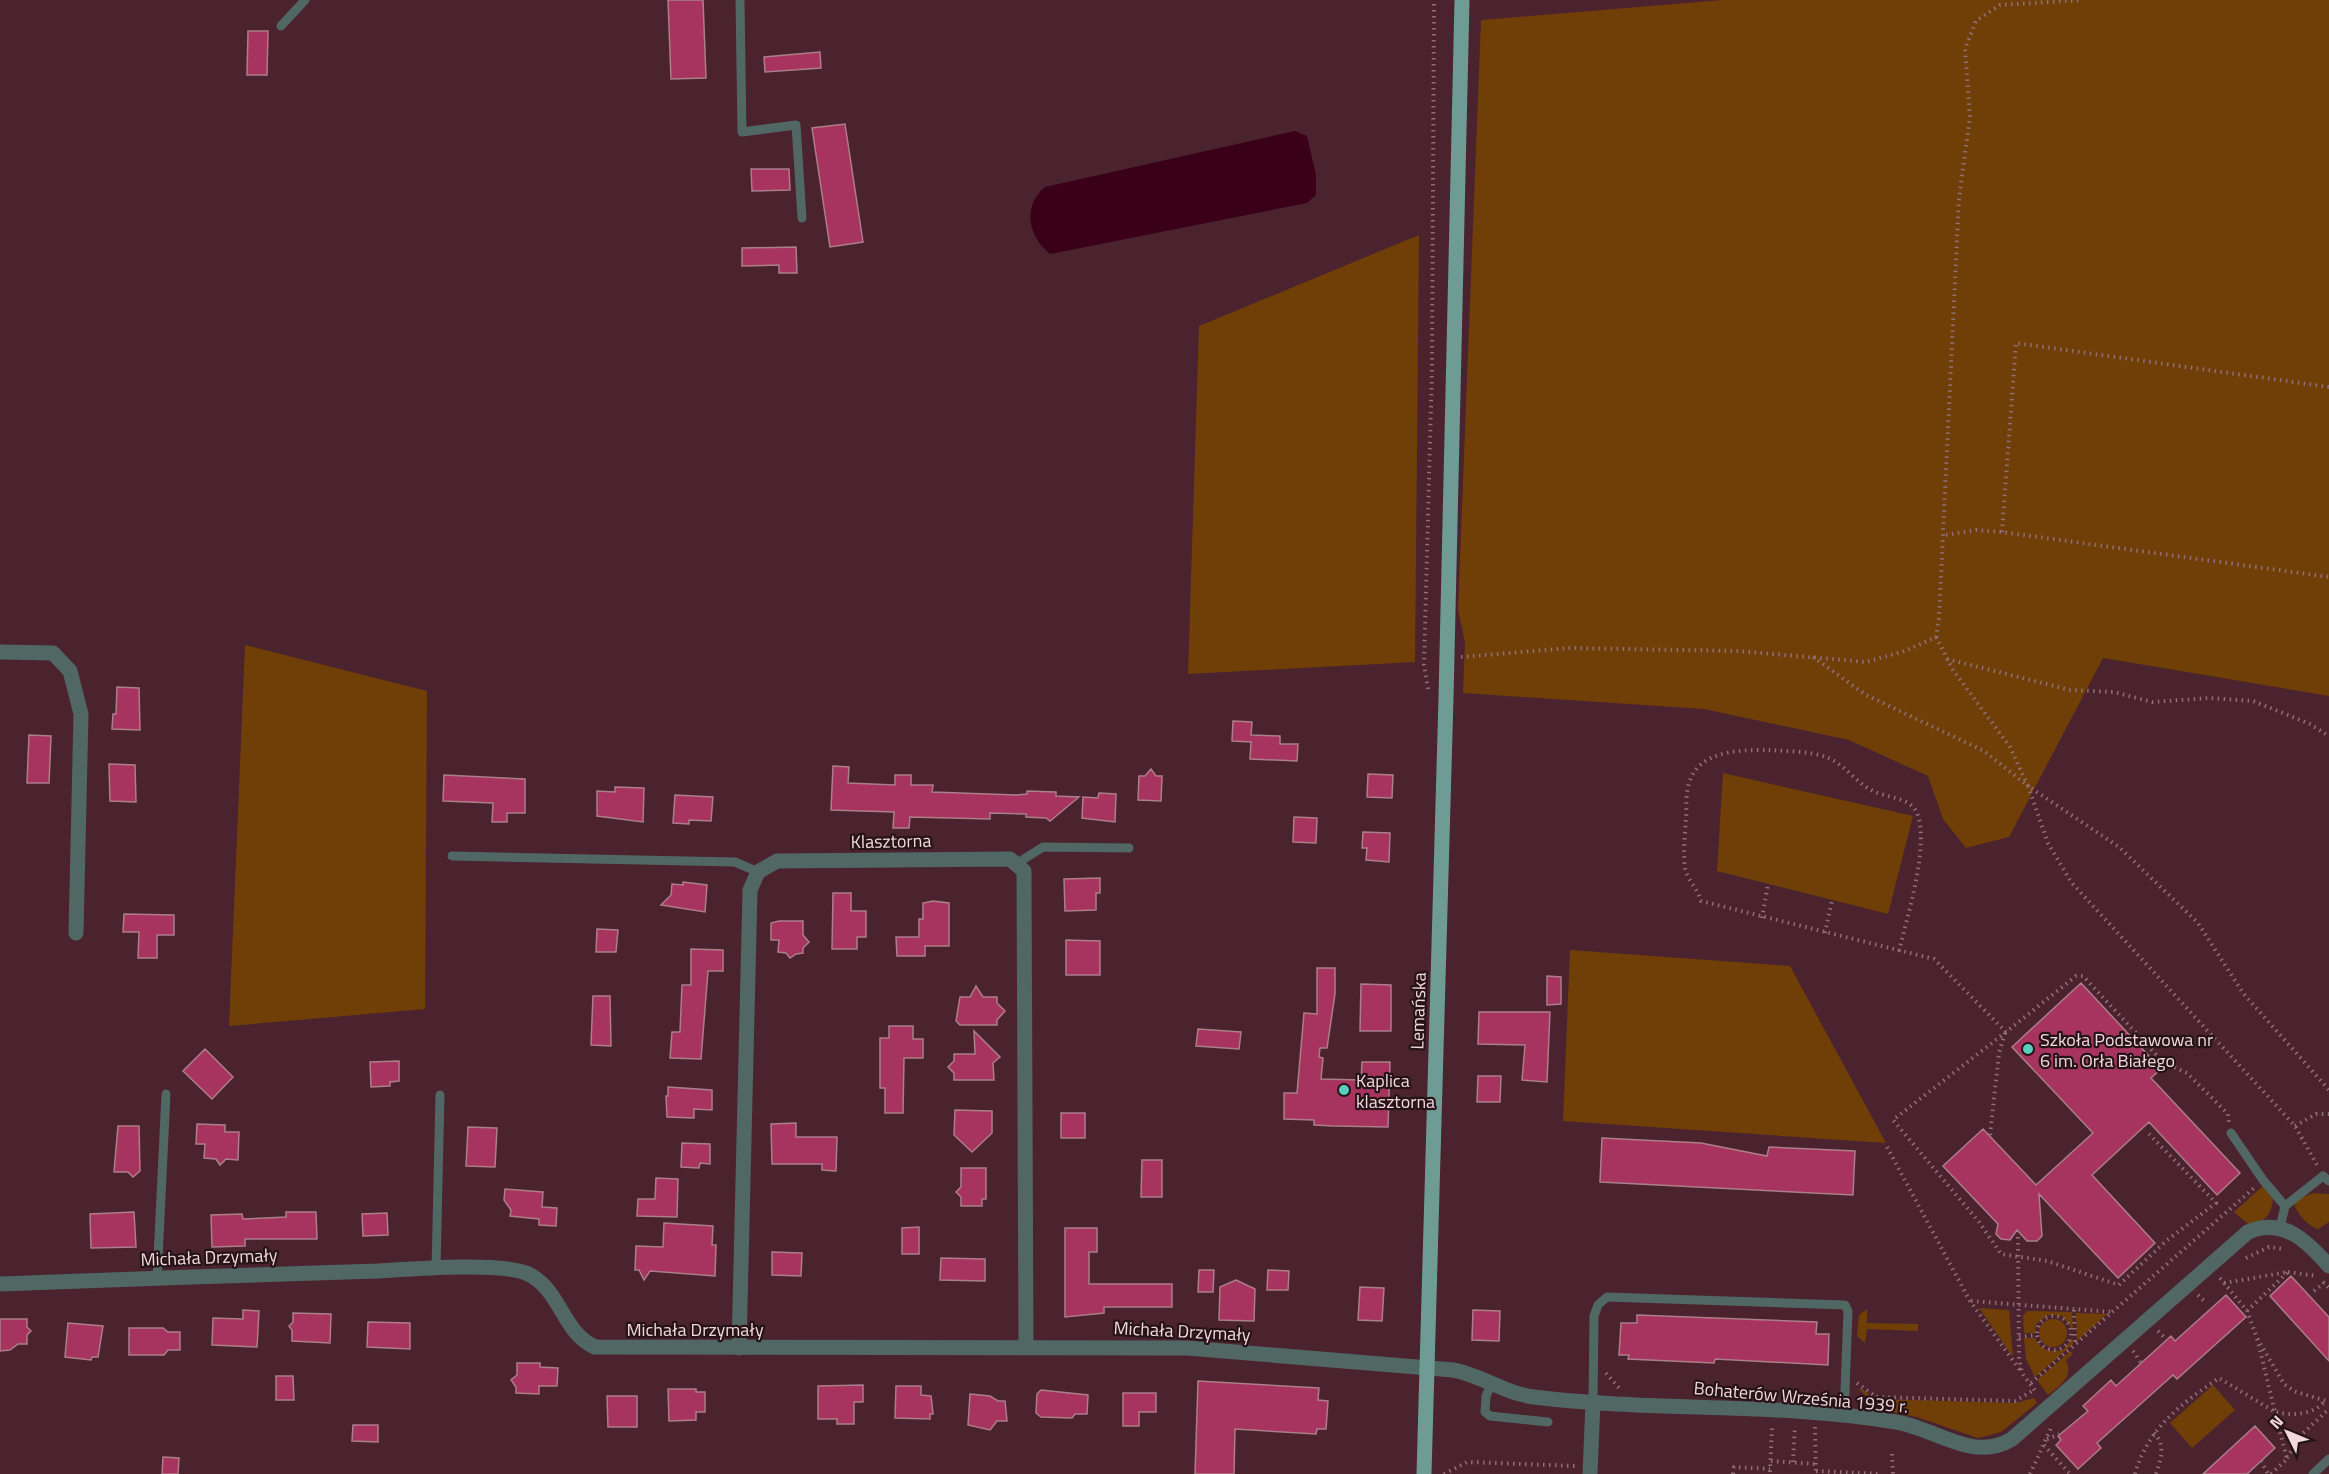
<svg xmlns="http://www.w3.org/2000/svg" width="2329" height="1474" font-family="'Titillium Web',sans-serif">
  <style>
    .green { fill: #703f07 }
    .water { fill: #3a0018 }
    .building { fill: #a6345e; stroke: #ad7d8a; stroke-width: 1.5 }
    .lines { fill: none; stroke-linecap: round; stroke-linejoin: round }
    .path { stroke: #916f79; stroke-width: 4; stroke-dasharray: 1.5 4.5; stroke-linecap: butt }
    .service { stroke: #516763; stroke-width: 9 }
    .minor { stroke: #516763; stroke-width: 15 }
    .primary { stroke: #6e9c94; stroke-width: 15 }
    .poi-dot { fill: #5acebc; stroke: #251318; stroke-width: 2 }
    .labels { text-anchor: middle; dominant-baseline: central; stroke-width: 4.5; stroke-linejoin: round; paint-order: stroke }
    .street-label { font-size: 18px; fill: #f2d7de; stroke: #251318 }
    .poi-label { font-size: 18px; fill: #f2d7de; stroke: #251318; text-anchor: start }
  </style>
  <rect width="100%" height="100%" fill="#4a232f"/>
  <!-- green -->
  <path class="green" d="M1723,0H2329V696L2103,658L2009,837L1966,848L1943,819L1928,776L1849,740L1704,709L1463,693L1465,642L1458,610L1481,20Z
    M1419,235L1415,662L1188,674L1199,326Z
    M245,645L427,691L425,1009L229,1026Z
    M1723,773L1913,816L1888,914L1717,871Z
    M1570,950L1790,966L1886,1143L1563,1121Z
    M2263,1186L2273,1199C2271,1215 2264,1224 2248,1224L2234,1212Z
    M2313,1193L2329,1194V1222L2318,1229C2308,1226 2295,1212 2294,1201Z
    M1979,1308L2009,1310L2013,1357Z
    M1867,1309V1323L1918,1324V1331L1867,1329L1865,1343L1857,1336L1859,1315Z
    M2027,1311L2072,1312L2073,1330L2062,1316L2048,1315L2036,1324L2035,1333H2024L2023,1316Z
    M2076,1313L2107,1314L2077,1341Z
    M2039 1333a14 14 0 1 1 28 0a14 14 0 1 1-28 0Z
    M2024,1338H2035C2041,1350 2049,1353 2063,1350L2072,1338L2073,1344L2035,1377L2026,1359Z
    M2071,1351L2073,1354L2066,1360C2074,1377 2060,1385 2048,1395L2037,1380Z
    M2213,1385L2235,1410L2192,1448L2170,1423Z
    M1859,1389H1862L1875,1399L2016,1403L2034,1398L2037,1403L2001,1432L1978,1438L1917,1417L1879,1409Z"/>
  <!-- water -->
  <path class="water" d="M1295,131L1307,136L1316,175V195L1307,203L1050,254C1028,237 1022,206 1045,187Z"/>
  <!-- building -->
  <path class="building" d="M668,0H703L706,78L671,79Z
    M248,31H268L267,75H247Z
    M820,52L821,68L765,72L764,57Z
    M845,124L863,242L830,247L812,128Z
    M751,169H789L790,190L752,191Z
    M796,247L797,273H779V265L742,266V248Z
    M117,687L139,688L140,730L112,729L113,714H116Z
    M1233,721L1252,722L1251,735L1280,736V744H1298L1297,761L1250,759L1251,742L1232,741Z
    M29,735L51,736L49,783H27Z
    M109,764L135,765L136,802L110,801Z
    M833,766L849,767L848,783L895,785V775H911V785H933L932,792L1017,795L1027,794V791L1056,792V796L1079,797L1050,821L1046,818L1026,817V814L990,813V819L910,817L909,828H893L894,812L831,810Z
    M1151,769L1156,776H1162L1161,801L1138,800L1139,776H1145Z
    M1368,774L1393,775L1392,798L1367,797Z
    M444,775L525,779V813H507V822H492L493,803L443,801Z
    M615,787L644,788L643,822L597,816V791L615,792Z
    M1099,793L1116,794L1115,822L1082,818L1083,797L1098,798Z
    M675,795L713,797L711,821L689,820V824L673,823Z
    M1294,817L1317,818L1316,843L1293,842Z
    M1363,832L1390,833L1389,862L1366,860L1367,848H1362Z
    M1100,878V893H1096V910L1065,911L1064,879Z
    M683,882L707,885L705,912L661,905L671,895L672,884L683,885Z
    M833,893H851V911H866V937H857V949H832Z
    M933,901L949,903V946H925V956H897L896,937H919V919H923V903Z
    M124,914L174,915V935H157V958H138L139,932H123Z
    M779,921H803V935L809,942L803,948V953L796,954L790,958L786,953L778,952L779,940H771V923Z
    M597,929L618,930L616,952H596Z
    M1066,940L1100,941V975H1066Z
    M691,949L723,950V971H708L701,1059L670,1058L672,1032H680L682,985H691Z
    M1317,968H1335V994L1327,1048H1320L1319,1057L1323,1058L1321,1079L1361,1080L1362,1062H1390L1388,1127L1334,1126L1314,1125V1120L1284,1119V1093H1297L1304,1013L1317,1014Z
    M1547,976L1561,977V1004L1547,1005Z
    M2081,983L2161,1069L2151,1078L2240,1173L2217,1195L2149,1122L2092,1175L2155,1243L2118,1278L2039,1194L2042,1236L2037,1241H2027L2017,1230L2010,1240L2001,1239L1996,1234L1998,1224L1943,1166L1983,1129L2036,1185L2093,1133L2012,1047Z
    M1361,984L1391,985V1031H1360Z
    M976,986L983,997H997V1003L1005,1011L997,1020V1025H960L956,1021L960,997H970Z
    M593,996H610L611,1046L591,1045Z
    M1479,1012H1550L1547,1082L1522,1080L1525,1045L1478,1044Z
    M889,1026H913V1039H923V1058H904L903,1113H885V1088H880V1038H889Z
    M1198,1029L1241,1032L1239,1049L1196,1046Z
    M974,1031L1000,1057L993,1063L994,1080H954V1073L948,1067L954,1061V1054H975Z
    M205,1049L233,1077L212,1099L183,1071Z
    M399,1061V1081L390,1082V1086L371,1087L370,1062Z
    M1478,1076H1501L1500,1102H1477Z
    M668,1087L712,1090V1110L694,1109V1118L667,1117L666,1096H668Z
    M955,1110L992,1111V1133L972,1152L954,1135Z
    M1061,1113H1085V1138H1061Z
    M796,1123V1137H837L836,1171L822,1170V1164H772L771,1124Z
    M197,1124L225,1125V1132H239L238,1160L226,1159L220,1165L216,1159L204,1158L205,1144H196Z
    M118,1126H139L140,1171L133,1177L128,1172H114Z
    M468,1127L497,1128L495,1167L466,1166Z
    M1602,1138L1701,1143L1767,1156L1769,1147L1855,1151L1853,1195L1600,1182Z
    M682,1143L710,1144V1164L700,1163L699,1168L681,1167Z
    M1142,1160H1162V1197H1141Z
    M961,1168H986V1199H982V1206H961V1197L956,1192L961,1187Z
    M656,1178L678,1179L677,1217L637,1216L638,1199H655Z
    M505,1189L543,1192L542,1207L557,1208L556,1226L539,1225V1219L510,1216L511,1210L504,1200Z
    M134,1212L136,1247L91,1248L90,1214Z
    M286,1212H316L317,1239H245V1246L212,1247L211,1215L242,1214L243,1219L286,1217Z
    M387,1213L388,1235L363,1236L362,1214Z
    M664,1223L713,1226L712,1245H716L715,1276L650,1271L644,1280L639,1270H635L636,1246L663,1247Z
    M919,1227V1254H902V1228Z
    M1065,1228H1097V1252H1089V1284H1172V1307H1104V1313L1065,1317Z
    M772,1252L802,1253L801,1276L772,1275Z
    M941,1258L985,1259V1281L940,1280Z
    M1199,1270H1214L1213,1292H1198Z
    M1268,1270L1289,1271L1288,1290H1267Z
    M2291,1276L2329,1317V1361L2270,1296Z
    M1236,1280L1255,1289L1254,1321L1219,1320L1220,1287Z
    M1360,1287L1384,1288L1382,1321L1358,1320Z
    M2226,1295L2246,1317L2177,1379L2173,1375L2097,1443L2101,1448L2078,1469L2056,1445L2061,1440L2058,1436L2088,1411L2083,1406L2111,1380L2116,1386L2171,1336L2175,1341Z
    M243,1310L259,1311L257,1347L212,1345L213,1318L243,1319Z
    M1473,1310L1500,1311L1499,1341L1472,1340Z
    M293,1313L331,1314L330,1343L292,1341V1330L289,1326L293,1322Z
    M1637,1315L1817,1322L1816,1334H1829L1828,1365L1715,1359L1714,1363L1628,1359L1629,1355H1619L1621,1323H1637Z
    M0,1319H27V1327L31,1331L27,1335V1344H18L10,1350L0,1351Z
    M368,1322L410,1323V1349L367,1347Z
    M68,1323L103,1326L98,1357H92L91,1360L65,1357Z
    M129,1328H163L168,1332H180V1350H168L164,1355H129Z
    M517,1363H540V1367L558,1368L557,1386H539V1394L516,1393V1387L511,1380L517,1375Z
    M276,1376H293L294,1400H276Z
    M1198,1381L1319,1388L1318,1400L1328,1401L1326,1429H1317L1316,1434L1235,1429L1234,1474H1195Z
    M863,1385V1402H854V1424H837V1419H818V1386Z
    M896,1386H921V1395L931,1396L933,1414H930V1419L895,1418Z
    M668,1389H696V1392H705V1412H696V1420L669,1421Z
    M1041,1390L1088,1395L1087,1414H1075L1072,1418L1041,1417L1036,1413L1037,1394Z
    M1123,1393H1156V1412H1139V1426H1123Z
    M970,1394L990,1396L998,1401H1005L1007,1421H997L990,1430L968,1425Z
    M607,1396H637V1427H608Z
    M353,1425H378V1442L352,1441Z
    M2255,1426L2275,1448L2247,1474H2203Z
    M163,1457L179,1458L178,1474H162Z"/>
  <g class="lines">
    <!-- path -->
    <path class="path" d="M2002,532L2016,343L2329,387
      M1946,535L1976,530L2002,532L2329,577
      M1936,637L1953,670L2010,747L2028,786L2119,847L2198,923L2243,993L2329,1090
      M1461,657L1569,648L1738,651L1866,662L1905,651L1936,637L1939,618L1959,198L1970,117L1965,49L1976,21L2000,5L2083,0
      M1813,657L1866,695L1984,751L2028,786L2048,843L2071,882L2295,1126L2317,1165
      M1947,659L2070,690L2114,692L2152,702L2209,698L2253,701L2310,724L2329,736
      M1428,689L1424,665L1432,367L1434,0
      M1762,918L1768,884
      M1825,933L1832,900
      M1899,951C1907,917 1930,845 1917,813C1910,797 1887,798 1873,791C1855,782 1845,764 1826,757C1808,751 1786,751 1767,750C1742,750 1703,750 1691,778C1685,790 1687,806 1686,818C1685,834 1683,853 1685,868C1687,879 1698,889 1701,901L1934,959L2006,1032L2076,976H2083L2163,1062L2187,1073L2228,1114L2229,1123
      M2006,1032L1893,1120L1979,1222L2001,1254L2047,1261L2119,1285L2166,1241L2216,1203L2149,1134
      M2295,1126L2316,1114H2329
      M1990,1135L1999,1053L2005,1033
      M1887,1147L1970,1301L2022,1373
      M2018,1237L2019,1359L2022,1373L2036,1392
      M2246,1258L2269,1247L2283,1249
      M2288,1272L2317,1276
      M2220,1278L2247,1311L2257,1338L2284,1384L2294,1391L2329,1402
      M2323,1282L2329,1288
      M2224,1283L2288,1272L2247,1311
      M2314,1291L2324,1283
      M2198,1295L2206,1303
      M1971,1301L2112,1312
      M2074,1310L2075,1344
      M2037 1333a17 17 0 1 1 34 0a17 17 0 1 1-34 0Z
      M2158,1331L2166,1339
      M2019,1337L2036,1335
      M2133,1351L2141,1363
      M1606,1373L1619,1388
      M1857,1383L1876,1397L2015,1401L2034,1390
      M2031,1383L2254,1188
      M1815,1427L1816,1474
      M2154,1433C2166,1445 2161,1459 2156,1474
      M2047,1439L2061,1434
      M2044,1445L2070,1474
      M1892,1454L1893,1474
      M2287,1458L2300,1436L2329,1409
      M1771,1461L1815,1464
      M2261,1461L2268,1474
      M1793,1462L1795,1426
      M1816,1471L1881,1474
      M1770,1472L1772,1425
      M1444,1474L1467,1462L1575,1466
      M1733,1474L1734,1467L1770,1469
      M2030,1474L2052,1426
      M2135,1474C2147,1429 2182,1403 2219,1378L2275,1412L2257,1338
      M2271,1474L2287,1459L2275,1412C2293,1416 2312,1415 2324,1402"/>
    <!-- service -->
    <path class="service" d="M740,0L742,132L796,125L802,218
      M281,26L305,0
      M452,856L735,862L758,872
      M1016,864L1043,847L1129,848
      M2231,1133L2263,1180L2285,1206
      M2280,1228L2285,1206L2323,1176L2329,1181
      M436,1269L440,1095
      M157,1278L166,1094
      M1492,1383L1486,1396L1485,1412L1490,1416L1548,1422
      M1593,1402L1594,1316L1598,1305L1607,1297L1845,1305L1848,1311L1844,1416
      M2313,1474L2329,1459"/>
    <!-- minor -->
    <path class="minor" d="M0,652L53,653L70,671L81,714L76,933
      M0,1284C126,1279 251,1275 377,1271C411,1269 497,1262 526,1273C561,1288 562,1333 595,1347L1187,1348L1453,1370C1481,1375 1506,1394 1534,1397C1654,1412 1777,1402 1896,1422C1935,1428 1973,1463 2012,1439L2248,1232C2283,1217 2307,1241 2329,1266
      M739,1348L750,890L758,872L777,861L1010,859L1024,871L1026,1347
      M1590,1474L1593,1402"/>
    <!-- primary -->
    <path class="primary" d="M1424,1474L1446,698L1462,0"/>
  </g>
  <!-- markers -->
  <g class="poi-dot">
    <circle cx="2028" cy="1049" r="6"/>
    <circle cx="1344" cy="1090" r="6"/>
  </g>
  <g class="labels">
    <!-- street labels -->
    <g class="street-label">
      <text transform="translate(891 841) rotate(-1)">Klasztorna</text>
      <text transform="translate(1418 1011) rotate(-88)">Lemańska</text>
      <text transform="translate(209 1257) rotate(-2)">Michała Drzymały</text>
      <text x="695" y="1329">Michała Drzymały</text>
      <text transform="translate(1182 1331) rotate(3)">Michała Drzymały</text>
      <text transform="translate(1801 1397) rotate(5)">Bohaterów Września 1939 r.</text>
    </g>
    <!-- poi labels -->
    <g class="poi-label">
      <text x="2040" y="1039">Szkoła Podstawowa nr<tspan x="2040" dy="21">6 im. Orła Białego</tspan></text>
      <text x="1356" y="1080">Kaplica<tspan x="1356" dy="21">klasztorna</tspan></text>
    </g>
  </g>
  <!-- north arrow -->
  <g transform="translate(2287 1432) rotate(313)" stroke="#251318" stroke-width="4.5" paint-order="stroke">
  <path d="M0-4.5L10 22L0 15L-10 22Z" fill="#f2d7de"/>
  <text y="-9" font-size="16" font-weight="bold" text-anchor="middle" fill="#f2d7de">N</text>
  </g>
</svg>
